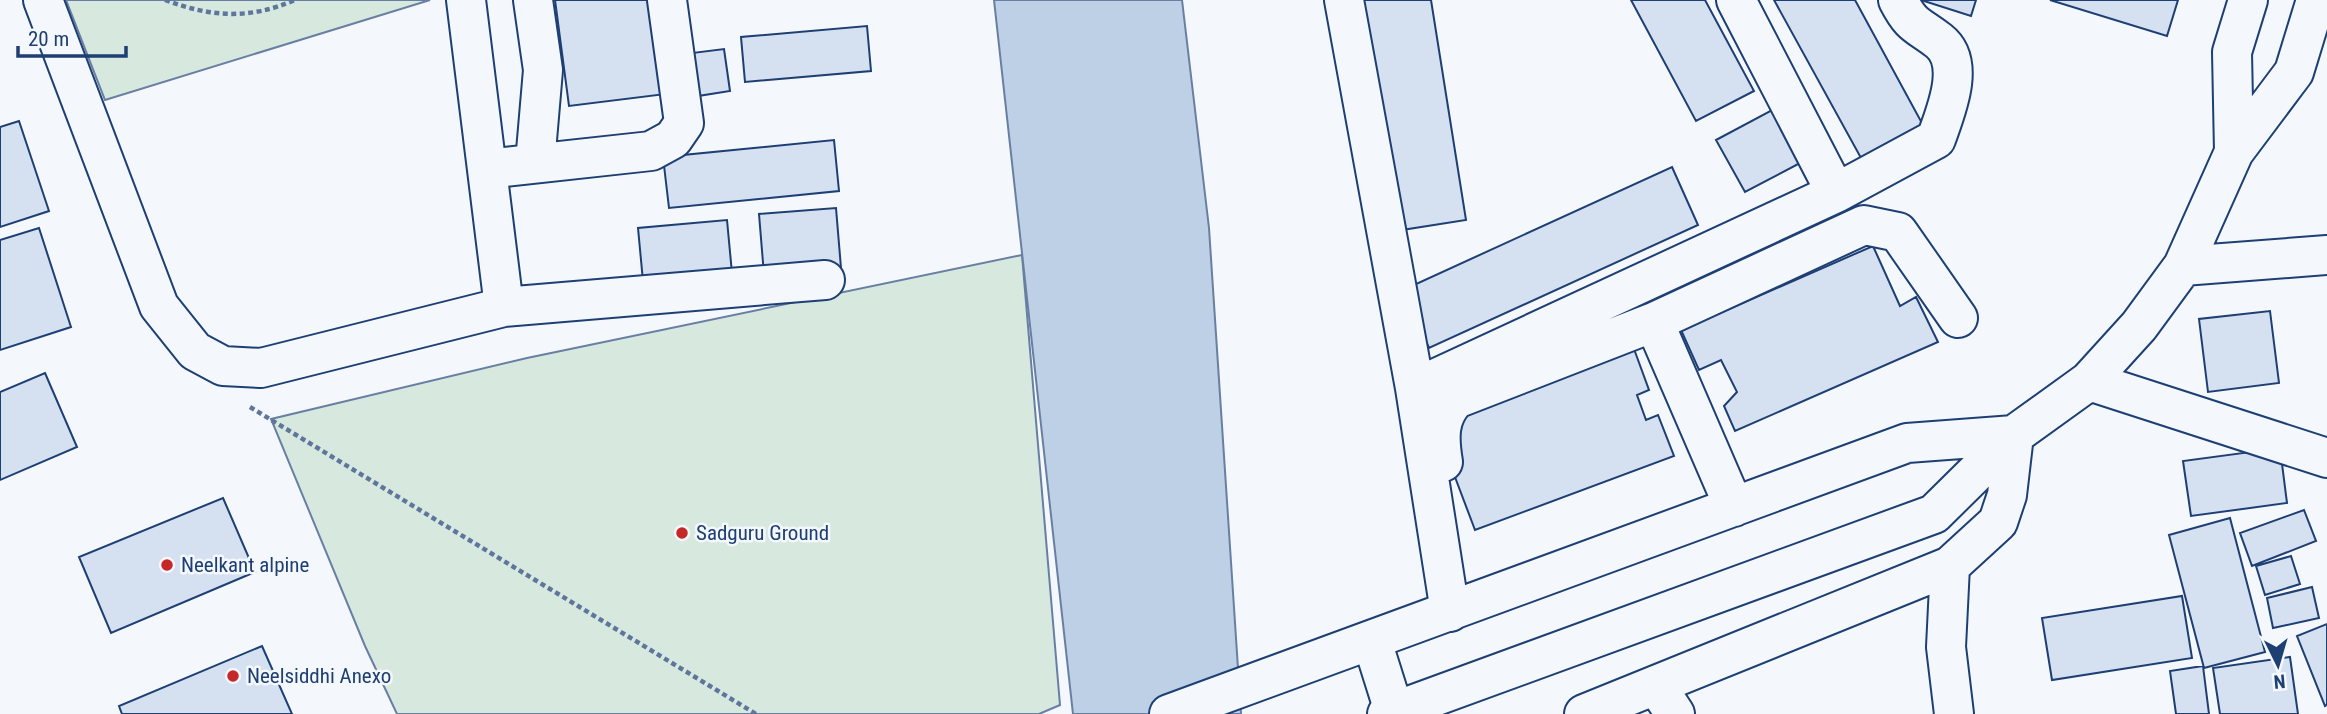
<svg xmlns="http://www.w3.org/2000/svg" width="2327" height="714" font-family="'Roboto Condensed',sans-serif">
  <style>
    .green { fill: #d7e8df; stroke: #687fa3; stroke-width: 2 }
    .water { fill: #bed0e5; stroke: #687fa3; stroke-width: 2 }
    .building { fill: #d5e0f0; stroke: #1d3f73; stroke-width: 2 }
    .lines { fill: none; stroke-linecap: round; stroke-linejoin: round }
    .minor-casing { stroke: #1d3f73; stroke-width: 42 }
    .path { stroke: #5e769c; stroke-width: 4.5; stroke-dasharray: 5 3.5; stroke-linecap: butt }
    .minor { stroke: #f4f7fb; stroke-width: 38 }
    .poi-dot { fill: #c62828; stroke: #f4f7fb; stroke-width: 2.5 }
    .labels { text-anchor: middle; dominant-baseline: central; stroke-width: 5; stroke-linejoin: round; paint-order: stroke }
    .poi-label { font-size: 21px; fill: #1d3f73; stroke: #f4f7fb; text-anchor: start }
  </style>
  <rect width="100%" height="100%" fill="#f4f7fb"/>
  <!-- green -->
  <path class="green" d="M66,0H430L105,100Z
    M1022,255L1060,705L1039,714H397L365,646L271,419L527,358Z"/>
  <!-- water -->
  <path class="water" d="M994,0H1182L1209,228L1241,714H1073Z"/>
  <!-- building -->
  <path class="building" d="M555,0H654L666,94L569,106Z
    M1353,0H1431L1466,220L1389,232Z
    M1631,0H1705L1754,91L1696,121Z
    M1774,0H1855L1923,125L1861,158Z
    M1921,0H1976L1971,16Z
    M2050,0H2178L2167,36Z
    M867,26L871,71L745,82L741,37Z
    M724,49L730,91L698,96L692,53Z
    M1774,109L1802,162L1745,192L1716,140Z
    M19,121L49,211L0,227V127Z
    M834,140L839,191L669,208L663,157Z
    M1672,167L1698,225L1429,348L1403,290Z
    M836,208L841,268L764,275L759,214Z
    M727,220L733,284L644,292L638,228Z
    M39,228L71,327L0,350V240Z
    M1873,246L1900,306L1916,297L1938,342L1735,431L1724,406L1737,392L1721,360L1699,370L1681,330Z
    M2270,311L2279,383L2208,392L2199,319Z
    M1634,349L1649,390L1637,395L1646,420L1658,415L1674,456L1475,530L1444,448L1449,418Z
    M45,373L77,447L0,480V392Z
    M2280,448L2287,503L2191,516L2183,461Z
    M223,498L255,572L111,633L79,557Z
    M2304,510L2316,541L2252,566L2240,533Z
    M2230,518L2265,652L2204,668L2169,535Z
    M2291,556L2300,584L2265,595L2256,566Z
    M2312,587L2319,618L2273,628L2267,598Z
    M2182,596L2192,658L2052,680L2042,618Z
    M2327,624V705L2325,706L2297,636Z
    M262,646L292,714H122L119,706Z
    M2290,657L2298,714H2220L2213,668Z
    M2203,666L2209,714H2176L2170,671Z"/>
  <g class="lines">
    <defs>
      <path id="minor" d="M43,0L159,306L195,351L223,366L261,368L504,307L825,280
        M466,0L504,307
        M533,0L543,70L535,163
        M1344,0L1415,388L1450,612
        M1736,0L1836,193
        M2234,152L2232,52L2248,0
        M487,169L651,151L673,139L684,123L667,0
        M2183,266L2327,255
        M2089,381L2327,458
        M1415,388L1836,193L1936,139C1945,113 1967,63 1939,41C1917,24 1912,27 1898,0
        M1443,462C1439,438 1438,417 1456,399L1654,322
        M1734,507L1654,322L1864,225L1898,232L1958,318
        M1950,566L1946,647L1954,714
        M1372,641L1394,711
        M1656,685L1675,714
        M1169,714L1907,443L2014,435
        M1387,714L1934,514L2014,435L2089,381L2139,326L2183,266L2234,152L2294,72L2316,0
        M1584,714L1950,566L1998,522L2007,495L2014,435"/>
    </defs>
    <!-- minor casing -->
    <use href="#minor" class="minor-casing"/>
    <!-- path -->
    <path class="path" d="M165,0C211,17 249,20 295,0
      M250,407L756,714"/>
    <!-- minor -->
    <use href="#minor" class="minor"/>
  </g>
  <!-- markers -->
  <g class="poi-dot">
    <circle cx="682" cy="533" r="7"/>
    <circle cx="167" cy="565" r="7"/>
    <circle cx="233" cy="676" r="7"/>
  </g>
  <g class="labels">
    <!-- poi labels -->
    <g class="poi-label">
      <text x="696" y="533">Sadguru Ground</text>
      <text x="181" y="565">Neelkant alpine</text>
      <text x="247" y="676">Neelsiddhi Anexo</text>
    </g>
  </g>
  <!-- north arrow -->
  <g transform="translate(2278 665) rotate(175)" stroke="#f4f7fb" stroke-width="5" paint-order="stroke">
  <path d="M0-5L12 26L0 18L-12 26Z" fill="#1d3f73"/>
  <text y="-10" font-size="19" font-weight="bold" text-anchor="middle" fill="#1d3f73">N</text>
  </g>
  <!-- scale -->
  <path d="M18 46v10h108v-10" fill="none" stroke="#1d3f73" stroke-width="3.5"/>
  <text x="28" y="46" font-size="21" fill="#1d3f73" stroke="#f4f7fb" stroke-width="5" paint-order="stroke">20 m</text>
</svg>
